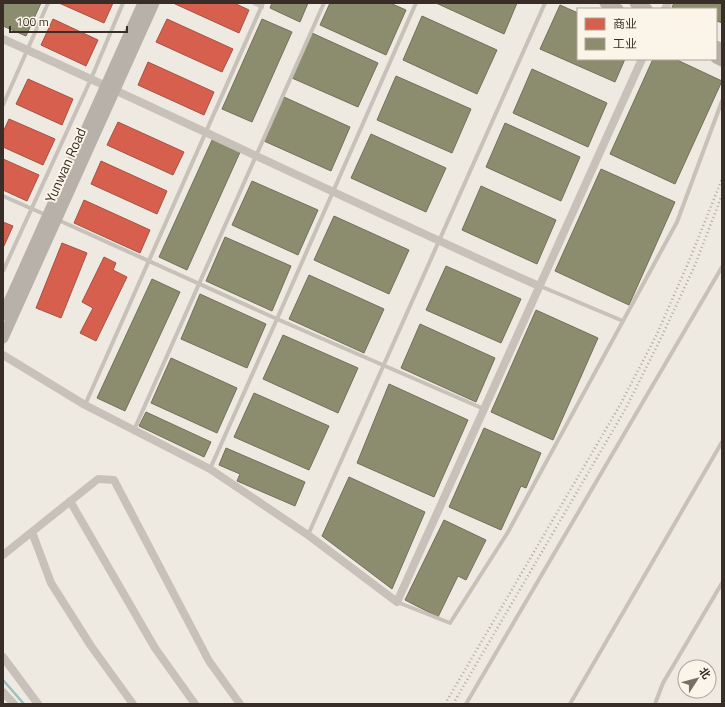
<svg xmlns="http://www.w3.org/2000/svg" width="725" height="707" font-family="'Titillium Web','Noto Sans SC',sans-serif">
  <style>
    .shops { fill: #d6604d; stroke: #a75142 }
    .industry { fill: #8c8c6e; stroke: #737059 }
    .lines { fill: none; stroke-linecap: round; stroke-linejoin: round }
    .stream { stroke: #9ac0c2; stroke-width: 2.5 }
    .service { stroke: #c8c1b9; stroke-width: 4 }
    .minor { stroke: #c8c1b9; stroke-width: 8 }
    .secondary { stroke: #b8b1aa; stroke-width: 11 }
    .rail { stroke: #afa9a4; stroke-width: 2.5; stroke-dasharray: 1 3; stroke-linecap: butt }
    .labels { text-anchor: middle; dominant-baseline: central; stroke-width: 4; stroke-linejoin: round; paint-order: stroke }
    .street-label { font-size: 14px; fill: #392e27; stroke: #fbf4e8 }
  </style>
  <rect width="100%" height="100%" fill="#eee9e1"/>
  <!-- shops -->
  <path class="shops" d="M59,3H113L104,23Z
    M173,3H234L249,10L239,33Z
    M53,19L98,40L86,66L41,45Z
    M167,19L233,49L222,72L156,42Z
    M148,62L214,92L204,115L138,85Z
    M28,79L73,99L62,125L16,104Z
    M9,119L55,139L43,165L3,147V132Z
    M118,122L184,152L173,175L107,145Z
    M3,159L39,175L27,201L3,190Z
    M101,161L167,191L157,214L91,184Z
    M84,200L150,230L140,253L74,223Z
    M3,222L13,226L3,248Z
    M62,243L87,253L61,318L36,308Z
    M104,257L116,263L113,270L127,277L96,341L80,333L93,308L82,302Z"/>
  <!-- industry -->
  <path class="industry" d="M3,3H41L26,36L3,26Z
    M272,3H308L300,22L270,8Z
    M330,3H390L406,10L386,55L320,25Z
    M436,3H517L504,34Z
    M674,3H722V23L717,21L716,23V9H676L672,7Z
    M560,5L578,13V59H625L615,82L540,49Z
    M422,16L497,50L477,94L403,60Z
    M262,19L292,32L252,122L222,109Z
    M312,33L378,63L358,107L292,78Z
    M653,59H675L722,81L675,184L610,154Z
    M532,69L607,103L588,147L513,113Z
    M396,76L471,109L452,153L377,120Z
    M284,97L350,127L331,171L264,141Z
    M505,123L580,157L561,201L486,167Z
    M371,134L446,168L426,212L351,178Z
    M213,138L241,150L187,270L159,257Z
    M601,169L675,202L629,305L555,271Z
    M252,181L318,210L298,255L232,225Z
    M481,186L556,220L537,264L462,230Z
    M334,216L409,250L389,294L314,260Z
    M225,237L291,266L272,311L206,281Z
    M446,266L521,299L501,343L426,310Z
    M309,275L384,309L364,353L289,319Z
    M152,279L180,292L125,411L97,398Z
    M200,294L266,324L247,368L181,339Z
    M536,310L598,338L553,440L491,412Z
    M420,324L495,358L476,402L401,368Z
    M283,335L358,368L338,413L263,379Z
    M171,358L237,388L217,433L151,403Z
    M389,384L468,420L434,497L357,463Z
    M254,393L329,426L309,470L234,437Z
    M146,412L211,442L204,457L139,426Z
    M484,428L541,453L526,488L521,486L501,530L449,507Z
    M226,448L305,482L295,506L237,481L240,474L219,465Z
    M349,477L425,512L392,589L322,536Z
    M444,520L486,540L466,580L458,576L438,617L405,600Z"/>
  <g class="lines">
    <!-- stream -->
    <path class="stream" d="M3,680L24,704"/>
    <!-- service -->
    <path class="service" d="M254,3L262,7
      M3,105L48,3
      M3,196L46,215
      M56,219L277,319L484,409
      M3,271L91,79L123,3
      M540,286L623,321
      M85,405L263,3
      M134,430L324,3
      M210,469L277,319L416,3
      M308,535L545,3
      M397,602L450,623L508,532L677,222L722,101
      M466,704L722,267
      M570,704L722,442
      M655,704L663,683L722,583"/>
    <!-- minor -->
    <path class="minor" d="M665,9L668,3
      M3,39C183,120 359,206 539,286
      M3,355L85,405L210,469L308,535L397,602L642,59
      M70,501L155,648L195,704
      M32,532L51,583L91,646L133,704
      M3,555L98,479L114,480L209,661L240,704
      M3,657L38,704
      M3,692L14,704"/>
    <!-- secondary -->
    <path class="secondary" d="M605,3L618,9
      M635,3L647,9
      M716,46L722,49
      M716,58L722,61
      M3,315L143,3
      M3,338L154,3"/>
    <!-- rail -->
    <path class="rail" d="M445,704L620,405L657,334L689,261L722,179
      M453,704L626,408L662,336L695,265L722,195"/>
  </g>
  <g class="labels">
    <!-- street labels -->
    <g class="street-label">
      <text transform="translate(65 165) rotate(-66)">Yunwan Road</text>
    </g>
  </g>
  <!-- border -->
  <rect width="725" height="707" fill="none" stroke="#392e27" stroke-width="8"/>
  <!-- legend -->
  <rect x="577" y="8" width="140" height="52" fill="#fbf4e8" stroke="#ada59b"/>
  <rect x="585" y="18" width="20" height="12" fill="#d6604d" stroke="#ada59b"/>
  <text x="613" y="28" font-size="12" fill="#392e27">商业</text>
  <rect x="585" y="38" width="20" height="12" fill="#8c8c6e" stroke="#ada59b"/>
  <text x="613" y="48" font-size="12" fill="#392e27">工业</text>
  <!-- north arrow -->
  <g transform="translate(697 679) rotate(54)"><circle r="19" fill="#fbf4e8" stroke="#ada59b"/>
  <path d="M0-3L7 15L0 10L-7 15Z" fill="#786f68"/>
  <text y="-6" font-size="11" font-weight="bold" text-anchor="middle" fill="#392e27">北</text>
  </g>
  <!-- scale -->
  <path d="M10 26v6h117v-6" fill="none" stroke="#392e27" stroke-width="2"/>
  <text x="16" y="26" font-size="12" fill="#392e27" stroke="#fbf4e8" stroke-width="3" paint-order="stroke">100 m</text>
</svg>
